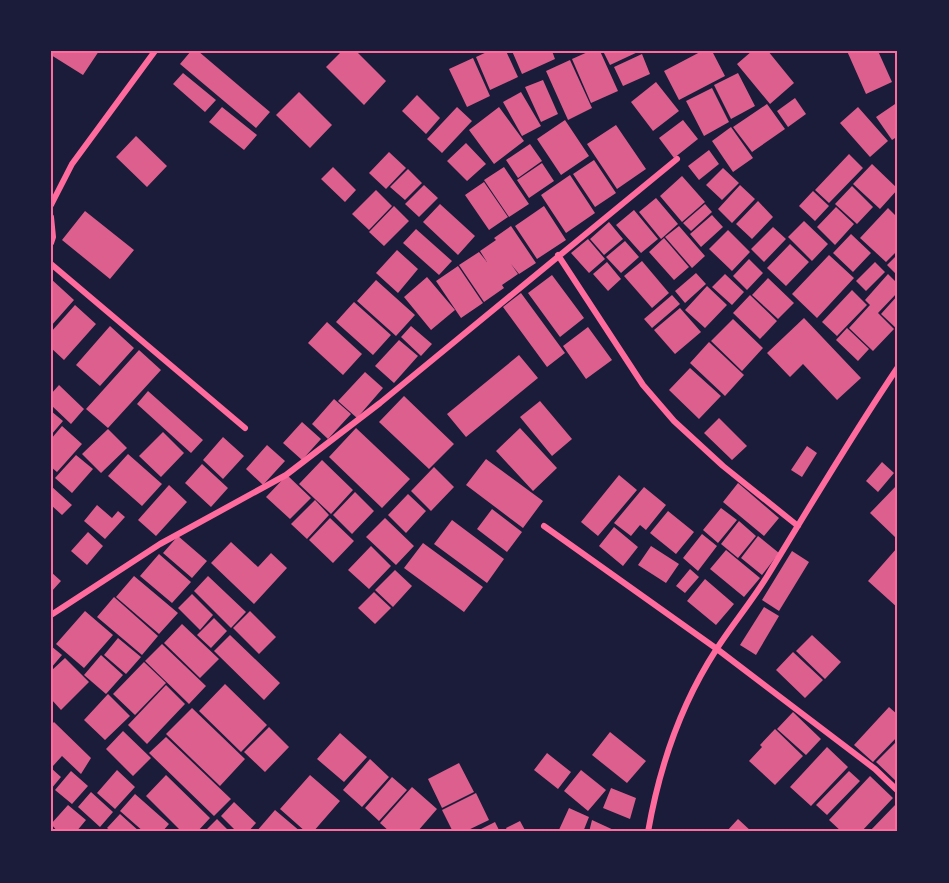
<svg xmlns="http://www.w3.org/2000/svg" width="949" height="883" font-family="'Open Sans',sans-serif">
  <style>
    .building { fill: #dd5f8e }
    .lines { fill: none; stroke-linecap: round; stroke-linejoin: round }
    .minor { stroke: #ff6b9d; stroke-width: 6 }
    .neatline { fill: none; stroke: #ff6b9d; stroke-width: 2 }
  </style>
  <rect width="100%" height="100%" fill="#1b1b3a"/>
  <!-- building -->
  <path class="building" d="M51,51H99L83,75L51,55Z
    M191,51H198L270,112L256,128L180,64Z
    M342,51H356L386,81L364,105L326,67Z
    M489,51H506L518,77L490,90L476,57Z
    M512,51H552L555,59L522,74Z
    M590,51H600L618,91L591,103L572,59Z
    M603,51H640L610,65Z
    M702,51H712L725,76L679,100L664,71Z
    M752,51H768L794,83L770,104L737,64Z
    M847,51H878L892,82L866,94Z
    M642,54L650,74L623,86L614,67Z
    M473,58L490,96L467,107L449,69Z
    M570,60L592,108L568,120L546,71Z
    M183,73L216,100L205,112L173,84Z
    M738,73L755,106L731,119L714,85Z
    M543,80L558,114L541,122L525,87Z
    M656,82L679,111L653,131L631,102Z
    M712,88L729,122L704,136L686,101Z
    M299,92L332,125L310,148L276,115Z
    M521,92L541,126L522,136L503,102Z
    M417,95L440,118L426,134L402,111Z
    M795,98L806,114L788,127L777,111Z
    M898,102V136L892,140L876,117Z
    M767,104L785,129L752,152L733,127Z
    M222,107L257,135L244,150L209,122Z
    M457,107L472,121L442,153L427,139Z
    M499,107L524,141L494,164L469,130Z
    M858,107L888,141L870,157L840,123Z
    M565,120L589,156L561,175L537,139Z
    M683,120L698,139L674,158L659,138Z
    M616,125L646,169L617,189L587,144Z
    M731,127L753,158L733,172L712,141Z
    M136,136L167,166L147,187L116,157Z
    M466,143L486,164L467,181L447,161Z
    M530,144L542,161L518,178L506,160Z
    M709,150L719,164L699,180L688,166Z
    M389,152L406,168L386,189L369,173Z
    M849,154L863,168L829,203L815,190Z
    M594,160L616,193L595,207L573,174Z
    M542,163L554,181L529,198L517,180Z
    M872,164L898,189L880,209L853,184Z
    M333,167L356,190L345,202L321,179Z
    M504,167L529,204L509,217L484,180Z
    M723,168L739,183L722,200L706,185Z
    M408,169L422,183L405,200L390,187Z
    M570,175L595,213L566,233L541,195Z
    M682,176L705,202L682,222L660,196Z
    M484,182L508,217L489,230L465,195Z
    M424,185L438,198L419,217L405,204Z
    M740,185L755,199L732,223L718,209Z
    M852,186L873,207L857,224L835,204Z
    M376,190L392,206L369,230L352,214Z
    M813,191L829,206L815,221L799,206Z
    M656,198L678,224L661,239L639,212Z
    M758,201L773,217L752,239L736,224Z
    M440,204L475,236L458,255L423,222Z
    M705,204L712,212L691,231L683,223Z
    M394,206L409,221L384,246L369,232Z
    M544,206L566,240L537,259L515,226Z
    M836,207L854,224L835,245L817,227Z
    M888,208L898,218V250L886,262L860,238Z
    M634,210L658,239L641,253L616,225Z
    M85,211L134,250L110,279L62,240Z
    M712,215L723,227L701,247L690,234Z
    M804,221L828,244L812,261L788,237Z
    M609,222L623,239L604,255L590,239Z
    M511,226L536,263L519,274L511,264L518,274L502,285L504,288L484,302L459,265L479,252L487,262L480,251L496,240L494,238Z
    M679,226L705,256L692,268L665,237Z
    M773,227L786,239L764,262L751,249Z
    M416,229L452,261L439,275L403,243Z
    M728,230L750,252L732,271L709,249Z
    M851,234L871,253L853,272L833,253Z
    M664,238L689,267L674,280L649,252Z
    M588,239L605,259L589,273L571,253Z
    M625,241L639,257L621,273L606,257Z
    M790,244L809,262L786,286L767,268Z
    M397,250L418,269L398,293L376,273Z
    M898,254V276L887,265Z
    M829,255L854,278L817,318L792,294Z
    M749,259L763,273L747,290L733,276Z
    M642,261L669,293L652,308L624,276Z
    M607,262L621,279L608,291L593,274Z
    M875,262L885,272L866,291L856,281Z
    M458,266L483,303L461,318L436,281Z
    M696,273L706,284L685,303L675,291Z
    M725,274L744,292L732,305L712,287Z
    M888,274L898,284V292L878,313L894,329L873,351L849,328L870,305L865,300Z
    M552,275L584,318L560,337L528,293Z
    M427,277L455,310L431,330L404,297Z
    M768,278L794,303L778,319L752,295Z
    M51,279L74,300L51,326Z
    M376,280L415,315L396,336L357,301Z
    M707,286L727,305L705,328L685,310Z
    M852,290L867,305L837,336L822,322Z
    M521,293L565,353L547,367L503,307Z
    M672,295L680,304L652,328L644,319Z
    M750,295L777,321L760,339L733,313Z
    M898,295V330L881,314Z
    M354,302L391,335L373,355L336,322Z
    M75,305L96,324L64,360L51,348V332Z
    M680,308L701,332L675,354L654,330Z
    M804,318L861,378L837,400L803,364L790,377L767,353Z
    M733,319L763,348L742,371L711,341Z
    M327,322L362,354L343,375L308,343Z
    M110,326L134,348L100,386L76,365Z
    M411,326L432,344L421,356L401,337Z
    M588,327L612,360L586,379L563,346Z
    M847,328L869,349L858,361L836,340Z
    M399,340L418,356L394,383L375,366Z
    M709,342L744,375L725,396L690,363Z
    M139,350L161,370L108,428L86,409Z
    M519,355L538,378L466,437L447,414Z
    M690,368L721,396L699,419L669,390Z
    M365,372L383,388L357,418L338,401Z
    M59,385L84,409L71,424L51,405V394Z
    M148,391L203,440L191,453L137,404Z
    M404,396L454,444L429,469L379,422Z
    M334,399L351,414L328,439L312,424Z
    M540,401L572,439L552,456L520,417Z
    M51,411L63,421L51,435Z
    M719,418L747,446L732,460L704,433Z
    M302,422L321,439L302,460L283,443Z
    M62,426L82,444L57,472L51,467V439Z
    M356,428L410,479L382,508L329,457Z
    M520,428L557,468L533,491L496,451Z
    M108,429L127,448L101,473L82,454Z
    M163,432L184,453L161,477L139,456Z
    M223,437L244,456L223,479L203,460Z
    M267,445L285,461L263,485L246,469Z
    M807,446L817,453L802,477L791,470Z
    M128,454L162,484L142,506L108,476Z
    M76,455L93,469L72,493L55,478Z
    M486,459L543,501L523,528L466,485Z
    M322,460L353,490L331,514L299,484Z
    M882,462L894,473L878,492L866,481Z
    M202,464L228,488L211,507L185,483Z
    M434,467L454,487L431,511L411,491Z
    M287,475L311,498L290,519L266,497Z
    M619,475L637,490L598,536L581,522Z
    M738,483L779,518L764,536L723,502Z
    M898,484V534L895,537L870,513Z
    M169,485L187,502L156,536L138,520Z
    M51,486L72,505L62,515L51,505Z
    M644,487L666,505L646,530L640,525L631,536L614,523Z
    M355,492L374,511L352,534L333,515Z
    M408,494L426,511L406,533L388,515Z
    M315,500L329,515L307,539L291,524Z
    M97,505L112,518L118,511L125,517L105,539L84,521Z
    M721,508L737,520L718,543L703,530Z
    M492,509L522,532L507,552L477,529Z
    M668,511L694,532L676,554L650,533Z
    M330,518L354,541L333,563L309,540Z
    M385,518L414,546L396,565L366,537Z
    M452,520L504,559L487,583L434,544Z
    M739,521L756,536L738,558L721,544Z
    M614,527L638,547L623,566L599,546Z
    M88,532L103,546L87,565L71,551Z
    M702,534L717,546L698,571L683,558Z
    M178,536L207,561L192,578L163,553Z
    M758,536L779,553L762,575L741,558Z
    M231,542L258,567L271,553L287,568L254,604L211,563Z
    M423,543L483,587L464,612L404,568Z
    M371,546L391,566L369,589L348,570Z
    M651,546L679,564L666,583L638,565Z
    M897,548L898,549V608L868,581Z
    M726,550L760,578L744,597L710,569Z
    M792,551L809,562L779,611L762,600Z
    M159,554L191,582L172,603L140,576Z
    M690,569L699,577L685,593L676,586Z
    M395,570L412,586L393,607L375,590Z
    M51,572L61,581L51,592Z
    M134,576L178,613L159,634L116,597Z
    M208,576L246,612L231,628L194,591Z
    M705,579L734,604L716,625L687,601Z
    M374,592L391,608L375,624L358,608Z
    M192,594L213,615L200,630L178,608Z
    M114,597L158,636L142,655L97,617Z
    M764,607L779,616L756,655L740,645Z
    M85,611L113,635L84,668L56,644Z
    M250,611L276,637L259,654L233,628Z
    M214,618L227,631L211,648L197,635Z
    M182,624L219,659L200,678L164,643Z
    M230,635L280,683L264,700L214,651Z
    M812,635L841,662L825,679L796,651Z
    M118,638L141,657L126,674L104,655Z
    M162,644L206,686L189,704L145,661Z
    M51,646L62,655L51,668Z
    M793,652L823,680L805,698L776,670Z
    M101,655L123,675L106,694L84,675Z
    M65,658L89,682L61,710L51,699V671Z
    M144,662L166,683L135,715L113,694Z
    M225,684L267,725L241,752L199,711Z
    M166,685L185,704L147,744L128,725Z
    M108,694L130,716L105,740L84,720Z
    M889,707L898,715V736L873,762L854,745Z
    M192,708L245,759L220,786L166,734Z
    M793,712L821,739L806,755L777,729Z
    M54,722L91,758L81,774L62,756L53,766L51,765V725Z
    M269,727L289,747L265,772L244,752Z
    M775,729L803,756L775,785L749,761L762,747L760,745Z
    M123,731L151,758L133,776L106,749Z
    M610,732L646,761L627,783L592,755Z
    M340,733L367,757L344,782L317,759Z
    M166,737L231,799L214,816L149,753Z
    M898,740V783L876,762Z
    M827,747L848,767L811,806L790,787Z
    M547,753L571,772L558,789L534,770Z
    M370,759L389,777L362,807L343,790Z
    M459,763L474,792L442,808L428,779Z
    M51,768L61,777L51,789Z
    M117,770L135,787L115,809L97,793Z
    M581,770L606,790L588,811L564,791Z
    M71,771L88,786L72,804L55,790Z
    M849,771L860,781L827,815L816,805Z
    M166,775L210,818L197,832H182L146,796Z
    M310,775L340,801L313,832H306L280,809Z
    M870,776L893,798L861,832H842L829,820Z
    M392,777L407,790L379,821L365,808Z
    M412,787L437,809L417,832H390L380,823Z
    M611,788L636,798L630,819L603,808Z
    M91,792L113,812L100,827L78,807Z
    M476,793L489,820L464,832H453L442,810Z
    M135,794L169,824L162,832H144L120,811Z
    M234,802L256,823L248,832H237L221,816Z
    M896,804L898,806V832H869Z
    M68,805L86,820L76,832H58L51,824Z
    M569,808L589,817L583,832H558Z
    M275,810L301,832H256Z
    M120,814L140,832H112L107,828Z
    M217,819L230,832H204Z
    M738,819L752,832H726Z
    M592,820L618,832H589Z
    M520,821L526,832H508L506,828Z
    M495,822L500,832H475Z"/>
  <g class="lines">
    <!-- minor -->
    <path class="minor" d="M51,205L72,164L155,51
      M51,217L53,237L51,243
      M558,255L643,385L674,421L723,466L798,526
      M51,264L245,428
      M544,526L717,649L875,769L898,791
      M51,615L160,544L286,475L380,403L677,159
      M648,832C659,769 681,704 716,650C732,625 752,601 768,575C810,506 852,435 898,367"/>
  </g>
  <!-- border -->
  <rect width="949" height="883" fill="none" stroke="#1b1b3a" stroke-width="105"/>
  <rect x="52" y="52" width="844" height="778" class="neatline"/>
</svg>
